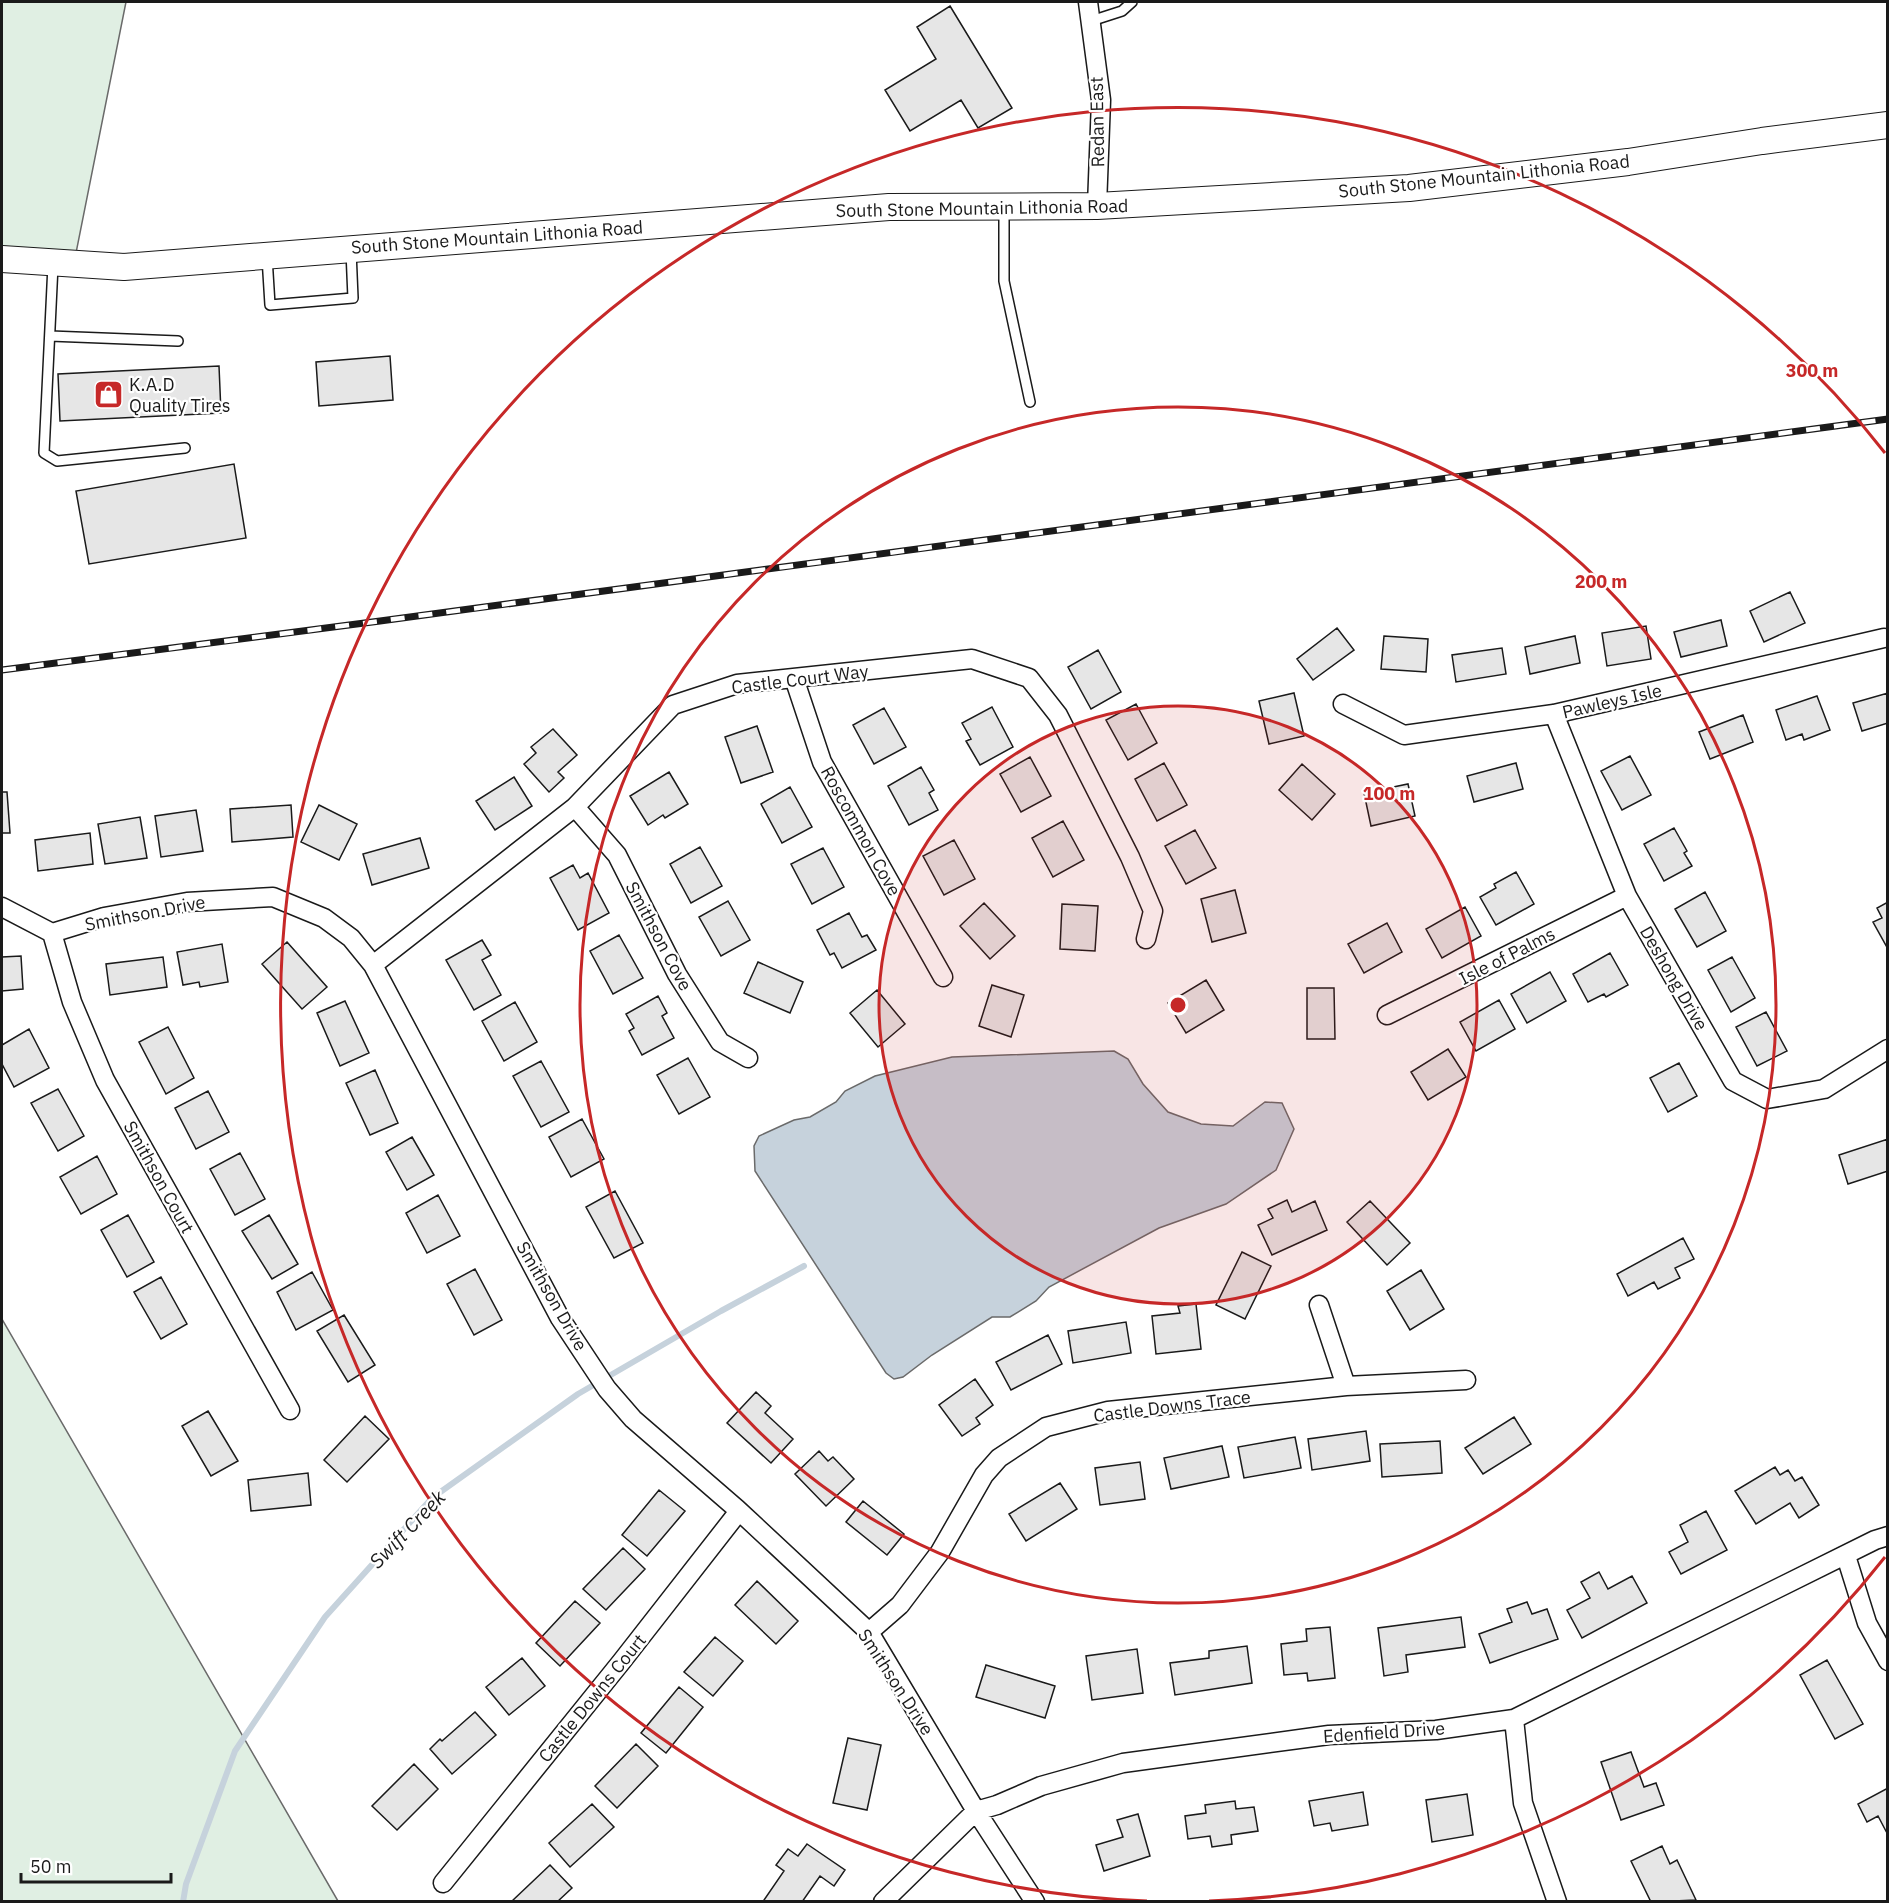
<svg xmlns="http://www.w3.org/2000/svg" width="1889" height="1903" font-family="'IBM Plex Sans',sans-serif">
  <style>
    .green { fill: #e0efe3; stroke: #6a6a6a; stroke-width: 1.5 }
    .water { fill: #c6d2dc; stroke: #6a6a6a; stroke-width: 1.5 }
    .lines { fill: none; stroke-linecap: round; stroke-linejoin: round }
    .stream { stroke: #c6d2dc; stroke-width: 6 }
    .building { fill: #e6e6e6; stroke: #1a1a1a; stroke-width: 1.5 }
    .service-casing { stroke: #1a1a1a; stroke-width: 12 }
    .minor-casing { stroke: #1a1a1a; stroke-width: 21 }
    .secondary-casing { stroke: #1a1a1a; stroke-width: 28 }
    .service { stroke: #fff; stroke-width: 9 }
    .minor { stroke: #fff; stroke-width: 18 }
    .secondary { stroke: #fff; stroke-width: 26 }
    .rail-casing { stroke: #1a1a1a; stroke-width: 7 }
    .rail { stroke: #fff; stroke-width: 4.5; stroke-dasharray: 14; stroke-linecap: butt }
    .ring { fill: none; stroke: #c62828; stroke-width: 3 }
    .labels { text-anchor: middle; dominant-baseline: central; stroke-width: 4.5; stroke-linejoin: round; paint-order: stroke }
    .street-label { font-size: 18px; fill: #1a1a1a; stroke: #fff }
    .poi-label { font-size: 18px; fill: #1a1a1a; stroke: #fff; text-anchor: start }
    .water-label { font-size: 20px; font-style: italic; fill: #1a1a1a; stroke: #fff }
    .centre { fill: #c62828; stroke: #fff; stroke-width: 3 }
    .ring-label { font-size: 18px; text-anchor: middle; font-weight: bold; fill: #c62828; stroke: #fff; stroke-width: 4.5; stroke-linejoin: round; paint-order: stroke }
  </style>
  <rect width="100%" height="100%" fill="#fff"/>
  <!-- green -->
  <path class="green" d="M2,2H126L75,258L2,254Z
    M2,1319L338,1901H2Z"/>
  <!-- water -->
  <path class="water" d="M1114,1051L1128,1059L1143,1084L1168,1112L1201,1124L1233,1126L1265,1102L1282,1103L1294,1129L1276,1170L1226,1204L1159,1228L1049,1287L1036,1301L1010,1317H992L932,1355L903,1377L894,1379L886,1373L755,1171L754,1146L759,1136L794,1120L810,1117L836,1102L845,1091L875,1076L952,1057Z"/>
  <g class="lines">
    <!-- stream -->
    <path class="stream" d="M183,1902L186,1884L235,1751L325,1617L432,1498L578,1394L721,1311L804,1266"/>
  </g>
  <!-- building -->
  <path class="building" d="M950,6L1012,108L978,128L961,100L910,131L885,90L936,59L917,27Z
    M390,356L393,400L319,406L316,362Z
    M219,366L221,413L60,421L58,374Z
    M234,464L246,538L89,564L76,491Z
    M1790,592L1805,623L1764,642L1750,611Z
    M1721,620L1727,646L1681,657L1674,632Z
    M1646,626L1651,659L1607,666L1602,633Z
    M1337,628L1354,650L1313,680L1297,659Z
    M1384,636L1428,639L1426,672L1381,669Z
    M1575,636L1580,663L1530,674L1525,647Z
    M1502,648L1506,674L1456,682L1452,655Z
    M1098,650L1121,692L1091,709L1068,667Z
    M1294,693L1304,736L1269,744L1259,701Z
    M1888,693V723L1862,731L1853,703Z
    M1817,696L1830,730L1804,740L1802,734L1786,740L1776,710Z
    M1136,704L1157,743L1128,760L1106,720Z
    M992,707L1013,747L980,765L966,741L971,739L962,723Z
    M884,708L906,747L874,764L853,725Z
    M1743,715L1753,742L1710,759L1699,732Z
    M757,726L773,772L741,783L725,737Z
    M553,729L577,755L558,772L564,778L549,792L524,764L536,753L531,747Z
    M1630,756L1651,795L1622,810L1601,771Z
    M1030,757L1051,796L1021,812L1000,774Z
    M1164,763L1187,805L1157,821L1135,779Z
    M1516,763L1523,789L1474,802L1467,776Z
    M1302,764L1335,794L1312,820L1279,790Z
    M921,767L934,790L929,793L938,810L909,825L888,786Z
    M669,772L688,804L665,818L663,815L648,825L630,796Z
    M514,777L532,806L495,830L476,801Z
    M1408,784L1415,816L1371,826L1364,793Z
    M790,787L812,827L782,843L761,804Z
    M2,792H7L10,833H2Z
    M291,805L293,837L232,842L230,809Z
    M319,805L357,824L339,860L301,842Z
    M196,810L203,851L161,857L155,816Z
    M140,817L147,858L105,864L98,824Z
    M1063,821L1084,860L1053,877L1032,838Z
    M1674,828L1687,851L1684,853L1692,866L1664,881L1644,844Z
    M1195,830L1216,868L1186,884L1165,846Z
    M90,833L93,864L38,871L35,840Z
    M420,838L429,868L372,885L363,854Z
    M954,840L975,879L944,895L923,856Z
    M700,847L722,886L691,903L670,864Z
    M823,848L844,887L812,904L791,864Z
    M573,865L580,878L588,873L609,913L578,930L550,878Z
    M1516,872L1534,904L1496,925L1480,897L1496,888L1494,884Z
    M1235,890L1246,933L1212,942L1201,899Z
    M1705,892L1726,931L1697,947L1675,909Z
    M728,901L750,940L721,956L699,917Z
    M1888,902V949L1873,922L1882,918L1877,908Z
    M984,903L1015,936L990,959L960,926Z
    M1062,904L1098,906L1095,951L1060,949Z
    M1465,907L1481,936L1442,958L1426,929Z
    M849,913L862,937L867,935L876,950L842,968L834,953L830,955L817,930Z
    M1387,923L1402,952L1364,973L1348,944Z
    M619,935L643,978L613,994L590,951Z
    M482,940L491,955L482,960L501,995L474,1010L446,960Z
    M287,942L327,987L302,1009L262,964Z
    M222,944L228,982L200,987L199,982L183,985L177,952Z
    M1610,953L1628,985L1606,997L1604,994L1588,1002L1573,974Z
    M21,956L23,989L2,991V957Z
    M163,957L167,987L110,995L106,964Z
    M1732,957L1755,998L1731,1012L1708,970Z
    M758,962L803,982L790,1013L744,993Z
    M1550,972L1566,1001L1527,1023L1511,994Z
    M1206,980L1224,1010L1186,1033L1168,1003Z
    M992,985L1024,995L1011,1037L979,1026Z
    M1307,988H1334L1335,1039H1307Z
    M877,990L905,1024L878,1047L850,1013Z
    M658,996L667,1013L662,1016L674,1038L642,1055L629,1031L634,1028L626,1014Z
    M1499,1000L1515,1029L1476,1051L1460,1022Z
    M345,1001L369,1053L340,1066L317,1013Z
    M515,1002L537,1042L504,1061L482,1021Z
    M1766,1012L1787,1051L1757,1066L1736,1027Z
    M168,1027L194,1078L166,1094L139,1042Z
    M29,1029L49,1068L14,1087L2,1064V1045Z
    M1448,1049L1466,1077L1428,1100L1411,1072Z
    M688,1058L710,1097L679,1114L657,1075Z
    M541,1061L569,1112L541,1127L513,1076Z
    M1679,1063L1697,1096L1668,1112L1650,1078Z
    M375,1070L398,1123L370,1135L346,1083Z
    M58,1089L84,1136L58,1151L31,1103Z
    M208,1091L229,1132L196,1149L175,1108Z
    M582,1119L604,1159L571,1177L549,1137Z
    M412,1137L434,1175L407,1190L386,1152Z
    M1888,1139V1171L1848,1184L1839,1155Z
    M240,1153L265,1199L235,1215L210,1169Z
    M97,1156L117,1194L81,1214L60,1177Z
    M615,1191L643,1243L614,1258L586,1207Z
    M438,1195L460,1236L427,1253L406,1213Z
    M1287,1200L1292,1212L1315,1201L1327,1230L1272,1255L1258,1225L1273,1218L1268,1209Z
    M1370,1201L1410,1243L1387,1265L1347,1222Z
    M128,1215L154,1262L127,1277L101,1230Z
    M269,1215L298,1264L272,1279L242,1231Z
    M1683,1238L1694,1259L1675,1268L1680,1278L1658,1289L1654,1282L1628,1296L1617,1274Z
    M1242,1252L1271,1266L1245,1319L1216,1305Z
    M475,1269L502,1320L474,1335L447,1284Z
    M1421,1270L1444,1309L1410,1330L1387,1291Z
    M312,1272L333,1310L296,1330L277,1292Z
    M161,1277L187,1324L161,1339L134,1292Z
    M1196,1304L1201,1349L1156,1354L1152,1316L1180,1313L1178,1306Z
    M344,1315L375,1365L348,1382L317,1331Z
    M1126,1322L1131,1353L1073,1363L1068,1331Z
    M1048,1335L1062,1364L1011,1390L996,1362Z
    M975,1379L993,1405L976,1418L980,1424L962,1436L939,1405Z
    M756,1392L771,1406L765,1413L793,1439L771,1463L727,1423Z
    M208,1411L238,1461L211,1476L182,1426Z
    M365,1416L389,1439L347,1482L324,1460Z
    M1514,1417L1531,1444L1483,1474L1465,1448Z
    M1366,1431L1370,1461L1312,1470L1308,1439Z
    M1295,1437L1301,1468L1244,1478L1238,1447Z
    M1440,1441L1442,1473L1382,1477L1380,1444Z
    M1222,1446L1229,1477L1171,1489L1164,1458Z
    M819,1451L828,1461L833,1457L854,1479L826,1506L795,1474Z
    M1140,1462L1145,1499L1100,1505L1095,1468Z
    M1775,1467L1780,1475L1788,1470L1795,1481L1802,1477L1819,1505L1799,1518L1790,1503L1756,1524L1735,1491Z
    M308,1473L311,1505L251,1511L248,1480Z
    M1060,1483L1077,1509L1026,1541L1009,1514Z
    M659,1490L685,1511L647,1556L622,1535Z
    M863,1501L904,1534L887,1555L846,1522Z
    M1706,1511L1727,1550L1681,1574L1669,1552L1688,1542L1680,1525Z
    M623,1548L645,1569L606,1610L583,1589Z
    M1599,1572L1608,1589L1632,1576L1647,1603L1582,1638L1567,1610L1590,1598L1581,1582Z
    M757,1581L798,1621L776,1644L735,1605Z
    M575,1601L600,1623L560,1666L536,1643Z
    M1527,1602L1532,1614L1547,1609L1558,1639L1490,1663L1479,1634L1512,1622L1507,1609Z
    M1461,1617L1465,1647L1406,1655L1408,1672L1384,1676L1378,1628Z
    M1330,1627L1335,1678L1308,1681L1307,1673L1284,1675L1281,1644L1307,1641L1306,1629Z
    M715,1637L743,1661L713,1696L684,1672Z
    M1247,1646L1252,1683L1175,1695L1170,1663L1209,1658V1651Z
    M1137,1649L1143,1693L1092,1700L1086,1656Z
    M522,1658L545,1686L509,1715L486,1687Z
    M1827,1660L1863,1724L1835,1739L1800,1675Z
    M986,1665L1055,1686L1045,1718L976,1697Z
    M679,1687L703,1707L666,1753L641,1733Z
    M475,1712L496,1735L452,1774L430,1749L440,1739L442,1741Z
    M848,1738L881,1745L867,1810L833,1803Z
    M636,1744L658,1766L617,1808L595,1786Z
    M1631,1752L1644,1787L1656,1783L1664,1805L1621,1820L1601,1762Z
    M414,1764L438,1789L397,1830L372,1806Z
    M1888,1788V1835L1878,1816L1867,1822L1858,1804Z
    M1363,1792L1368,1825L1332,1831L1330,1823L1314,1826L1309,1801Z
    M1467,1794L1473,1835L1432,1842L1426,1800Z
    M1235,1801L1236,1809L1254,1807L1258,1831L1231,1835L1232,1844L1212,1847L1210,1836L1188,1839L1185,1816L1206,1813L1205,1805Z
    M592,1804L614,1827L570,1867L549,1843Z
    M1138,1814L1150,1856L1104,1871L1096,1845L1123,1837L1117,1820Z
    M807,1844L845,1870L834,1886L820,1876L802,1902H767L764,1900L784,1871L776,1865L788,1849L798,1856Z
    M1662,1846L1670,1864L1677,1860L1696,1900L1651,1902L1631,1861Z
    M550,1865L572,1888L557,1902H511Z"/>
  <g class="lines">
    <defs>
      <path id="service" d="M1091,21L1122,11L1132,2
        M1004,209V281L1030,402
        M267,257L270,305L353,298L351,251
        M53,265L44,453L57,461L185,448
        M50,336L178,341"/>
      <path id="minor" d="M1088,2L1101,100L1097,206
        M794,678L822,762L943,977
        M1343,704L1404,735L1554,714L1884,638
        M1554,714L1627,896L1733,1081L1767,1099L1824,1089L1888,1049
        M575,807L617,855L677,974L720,1042L748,1058
        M2,907L52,933L104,917L187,902L273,897L324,918L351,938L373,965L560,1318L607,1389L633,1419L737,1509L869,1632L976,1811L1035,1902
        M52,933L72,1002L105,1080L290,1410
        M373,965L575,807L673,705L737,684L972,659L1029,678L1058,715L1130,857L1153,911L1146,939
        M1387,1015L1627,896
        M1319,1305L1346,1386
        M1846,1556L1867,1623L1888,1661
        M869,1632L900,1605L940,1552L984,1475L999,1458L1046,1427L1108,1411L1346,1386L1466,1380
        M1514,1719L1523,1803L1557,1902
        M443,1883L622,1661L736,1515L737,1509
        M883,1902L976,1811L997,1805L1041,1786L1123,1763L1329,1735L1436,1730L1514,1719L1875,1540L1888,1536"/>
      <path id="secondary" d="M2,259L124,267L889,207L1097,206L1409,188L1628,162L1762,141L1888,125"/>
    </defs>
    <!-- service casing -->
    <use href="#service" class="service-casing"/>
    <!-- minor casing -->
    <use href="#minor" class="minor-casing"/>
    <!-- secondary casing -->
    <use href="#secondary" class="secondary-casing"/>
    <!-- service -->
    <use href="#service" class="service"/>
    <!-- minor -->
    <use href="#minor" class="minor"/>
    <!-- secondary -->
    <use href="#secondary" class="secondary"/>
    <defs>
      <path id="rail" d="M2,670L380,621L1888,419"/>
    </defs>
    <!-- rail casing -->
    <use href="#rail" class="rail-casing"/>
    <!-- rail -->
    <use href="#rail" class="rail"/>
  </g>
  <!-- distance rings -->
  <circle cx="1178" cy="1005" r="299" fill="#c62828" fill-opacity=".12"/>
  <g class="ring">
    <circle cx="1178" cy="1005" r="299"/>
    <circle cx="1178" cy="1005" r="598"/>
    <path d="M1885 1557A897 897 0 0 1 1209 1901M1147 1901A897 897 0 1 1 1885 453"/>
  </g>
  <!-- icons -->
  <defs>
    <symbol id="shop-square" viewBox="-11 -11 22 22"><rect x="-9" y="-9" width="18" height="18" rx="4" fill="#c62828" stroke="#fff"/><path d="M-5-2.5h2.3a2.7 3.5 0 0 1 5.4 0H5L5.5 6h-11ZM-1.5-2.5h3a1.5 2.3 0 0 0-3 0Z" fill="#fff"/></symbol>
  </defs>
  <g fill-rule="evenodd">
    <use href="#shop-square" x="92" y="378" width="33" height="33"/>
  </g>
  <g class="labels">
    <!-- street labels -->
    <g class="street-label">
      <text transform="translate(1097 122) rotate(-91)">Redan East</text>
      <text transform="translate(1484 176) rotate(-6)">South Stone Mountain Lithonia Road</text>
      <text transform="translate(982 208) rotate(-1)">South Stone Mountain Lithonia Road</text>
      <text transform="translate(497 237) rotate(-4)">South Stone Mountain Lithonia Road</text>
      <text transform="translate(800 679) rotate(-7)">Castle Court Way</text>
      <text transform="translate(1612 701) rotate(-13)">Pawleys Isle</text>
      <text transform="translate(861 831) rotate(61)">Roscommon Cove</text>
      <text transform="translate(145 913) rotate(-11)">Smithson Drive</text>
      <text transform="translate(659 936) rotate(62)">Smithson Cove</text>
      <text transform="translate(1507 956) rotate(-27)">Isle of Palms</text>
      <text transform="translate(1674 978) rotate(60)">Deshong Drive</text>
      <text transform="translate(159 1177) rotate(61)">Smithson Court</text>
      <text transform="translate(552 1296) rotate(60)">Smithson Drive</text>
      <text transform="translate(1172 1406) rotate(-7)">Castle Downs Trace</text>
      <text transform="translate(896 1682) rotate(57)">Smithson Drive</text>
      <text transform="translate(592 1698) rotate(-51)">Castle Downs Court</text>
      <text transform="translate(1384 1732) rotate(-4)">Edenfield Drive</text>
    </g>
    <!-- poi labels -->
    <g class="poi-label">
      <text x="129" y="384">K.A.D<tspan x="129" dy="21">Quality Tires</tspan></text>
    </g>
    <!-- water labels -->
    <g class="water-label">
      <text transform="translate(407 1529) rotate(-46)">Swift Creek</text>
    </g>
  </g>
  <circle cx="1178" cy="1005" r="9" class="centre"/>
  <g class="ring-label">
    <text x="1812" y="377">300 m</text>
    <text x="1601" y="588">200 m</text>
    <text x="1389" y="800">100 m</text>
  </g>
  <!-- border -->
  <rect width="1889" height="1903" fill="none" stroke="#1a1a1a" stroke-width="6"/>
  <!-- scale -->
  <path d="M21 1873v9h150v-9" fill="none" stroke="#1a1a1a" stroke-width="3"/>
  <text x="30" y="1873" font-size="18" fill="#1a1a1a" stroke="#ffffff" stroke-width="4.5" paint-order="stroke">50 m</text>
</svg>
